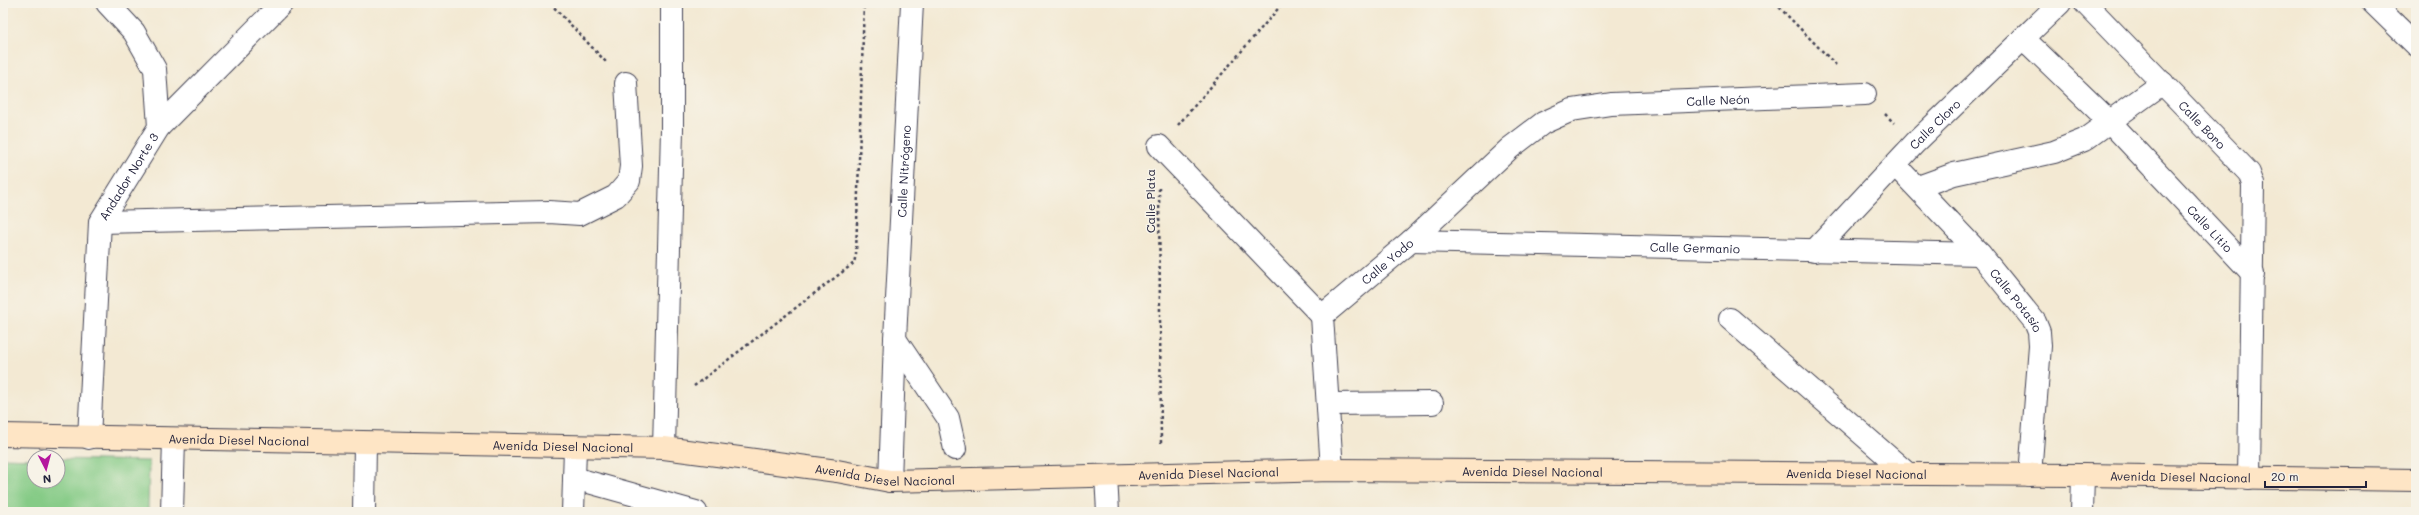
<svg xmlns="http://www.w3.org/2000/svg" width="2419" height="515" font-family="Mali,sans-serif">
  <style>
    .green { fill: #85cb86; stroke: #547660 }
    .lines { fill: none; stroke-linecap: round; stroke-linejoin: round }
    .street-casing { stroke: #414052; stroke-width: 24 }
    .secondary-casing { stroke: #414052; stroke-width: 24 }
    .path { stroke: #414052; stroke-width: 2.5; stroke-dasharray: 3 3; stroke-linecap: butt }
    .street { stroke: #fff; stroke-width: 22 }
    .secondary { stroke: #fee5c5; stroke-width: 22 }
    .labels { text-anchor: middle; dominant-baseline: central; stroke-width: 3; stroke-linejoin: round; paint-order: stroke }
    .street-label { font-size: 12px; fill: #22223b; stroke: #f7f3e8 }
  </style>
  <rect width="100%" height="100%" fill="#f7f3e8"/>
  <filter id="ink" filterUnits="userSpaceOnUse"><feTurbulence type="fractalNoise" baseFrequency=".025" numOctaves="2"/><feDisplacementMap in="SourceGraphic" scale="8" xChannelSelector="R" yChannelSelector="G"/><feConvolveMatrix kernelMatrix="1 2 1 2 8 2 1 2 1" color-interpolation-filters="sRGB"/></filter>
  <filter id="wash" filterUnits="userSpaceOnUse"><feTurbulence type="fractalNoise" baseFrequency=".012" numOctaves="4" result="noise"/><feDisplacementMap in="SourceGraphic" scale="16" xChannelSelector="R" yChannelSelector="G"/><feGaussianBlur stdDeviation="0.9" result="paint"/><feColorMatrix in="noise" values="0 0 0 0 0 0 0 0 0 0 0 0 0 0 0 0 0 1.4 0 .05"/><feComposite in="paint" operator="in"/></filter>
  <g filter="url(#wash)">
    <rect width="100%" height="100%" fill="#f3e9d3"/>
    <!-- green -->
    <path class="green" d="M3,458L34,459V481H58V459L149,461L148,512H3Z"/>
  </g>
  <g filter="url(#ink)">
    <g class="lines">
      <defs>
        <g id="street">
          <path id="s1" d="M2085,3L2249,173L2253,184L2249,478"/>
          <path d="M2373,3L2416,45"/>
          <path id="s2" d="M2023,38L2110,122L2253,274"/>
          <path d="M159,127L282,3"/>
          <path d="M1159,146L1322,316"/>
          <path id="s3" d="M1895,165L1980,254L2035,322L2039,332L2040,346L2030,475"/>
          <path d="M1918,187L1954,174L2054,152L2084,140L2163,83"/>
          <path d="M100,222L549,212L580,214L616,196L629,181L631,166L626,83"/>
          <path id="s4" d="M1411,241L1980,254"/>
          <path id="s5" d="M1814,251L1915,143L2060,3"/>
          <path id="s6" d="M1322,316L1411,241L1510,148L1543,123L1572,110L1611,104L1865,94"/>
          <path d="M1322,316L1332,470"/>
          <path d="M1730,319L1908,474"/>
          <path d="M895,339L948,418L955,449"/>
          <path d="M1328,404L1432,403"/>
          <path id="s7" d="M89,438L100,222L159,127L155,69L134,32L107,3"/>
          <path d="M664,448L672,129V3"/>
          <path d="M1106,476L1108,512"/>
          <path d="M574,478L696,512"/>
          <path id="s8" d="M890,481L895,339L912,3"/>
          <path d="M172,512L174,439"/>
          <path d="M364,512L365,443"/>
          <path d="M573,512L575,448"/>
          <path d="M2082,512L2083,475"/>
        </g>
        <g id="secondary">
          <path id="s9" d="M3,435L664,448L837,471L890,481L1332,470L2083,475L2416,480"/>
        </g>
      </defs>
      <!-- street casing -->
      <use href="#street" class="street-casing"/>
      <!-- secondary casing -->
      <use href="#secondary" class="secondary-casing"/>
      <!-- path -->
      <path class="path" d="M550,3L606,62
        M1775,3L1836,65
        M1885,114L1894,123
        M1178,125L1283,3
        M1159,188L1161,445
        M694,386L854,263L856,254L864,3"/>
      <!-- street -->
      <use href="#street" class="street"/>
      <!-- secondary -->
      <use href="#secondary" class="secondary"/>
    </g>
  </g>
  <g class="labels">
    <!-- street labels -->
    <g class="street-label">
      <text stroke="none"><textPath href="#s6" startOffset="472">Calle Neón</textPath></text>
      <text stroke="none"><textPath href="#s1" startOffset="169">Calle Boro</textPath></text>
      <text stroke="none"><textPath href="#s5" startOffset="175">Calle Cloro</textPath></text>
      <text stroke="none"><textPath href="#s8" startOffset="310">Calle Nitrógeno</textPath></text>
      <text stroke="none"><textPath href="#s7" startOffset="270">Andador Norte 3</textPath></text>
      <text transform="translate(1150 201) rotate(-90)">Calle Plata</text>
      <text stroke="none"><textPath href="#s2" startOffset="267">Calle Litio</textPath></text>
      <text stroke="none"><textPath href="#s4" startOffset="284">Calle Germanio</textPath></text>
      <text stroke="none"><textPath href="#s6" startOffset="85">Calle Yodo</textPath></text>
      <text stroke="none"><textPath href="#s3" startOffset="182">Calle Potasio</textPath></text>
      <text stroke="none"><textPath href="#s9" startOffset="236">Avenida Diesel Nacional</textPath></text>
      <text stroke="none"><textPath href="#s9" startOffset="560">Avenida Diesel Nacional</textPath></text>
      <text stroke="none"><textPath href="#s9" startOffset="1532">Avenida Diesel Nacional</textPath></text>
      <text stroke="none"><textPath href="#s9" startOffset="884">Avenida Diesel Nacional</textPath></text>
      <text stroke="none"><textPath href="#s9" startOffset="1208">Avenida Diesel Nacional</textPath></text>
      <text stroke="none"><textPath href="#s9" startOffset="1856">Avenida Diesel Nacional</textPath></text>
      <text stroke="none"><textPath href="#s9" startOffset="2180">Avenida Diesel Nacional</textPath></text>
    </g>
  </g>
  <!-- margin -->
  <rect width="2419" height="515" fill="none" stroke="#f7f3e8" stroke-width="16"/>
  <!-- north arrow -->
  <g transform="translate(46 469) rotate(174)"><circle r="19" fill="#f7f3e8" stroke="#a29fa3"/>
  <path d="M0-3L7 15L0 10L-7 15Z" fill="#b5179e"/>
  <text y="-6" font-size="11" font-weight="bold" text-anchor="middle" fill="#22223b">N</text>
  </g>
  <!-- scale -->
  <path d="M2265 481v6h101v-6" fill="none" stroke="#22223b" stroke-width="2"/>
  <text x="2271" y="481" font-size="12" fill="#22223b" stroke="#f7f3e8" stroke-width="3" paint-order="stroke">20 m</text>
</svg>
